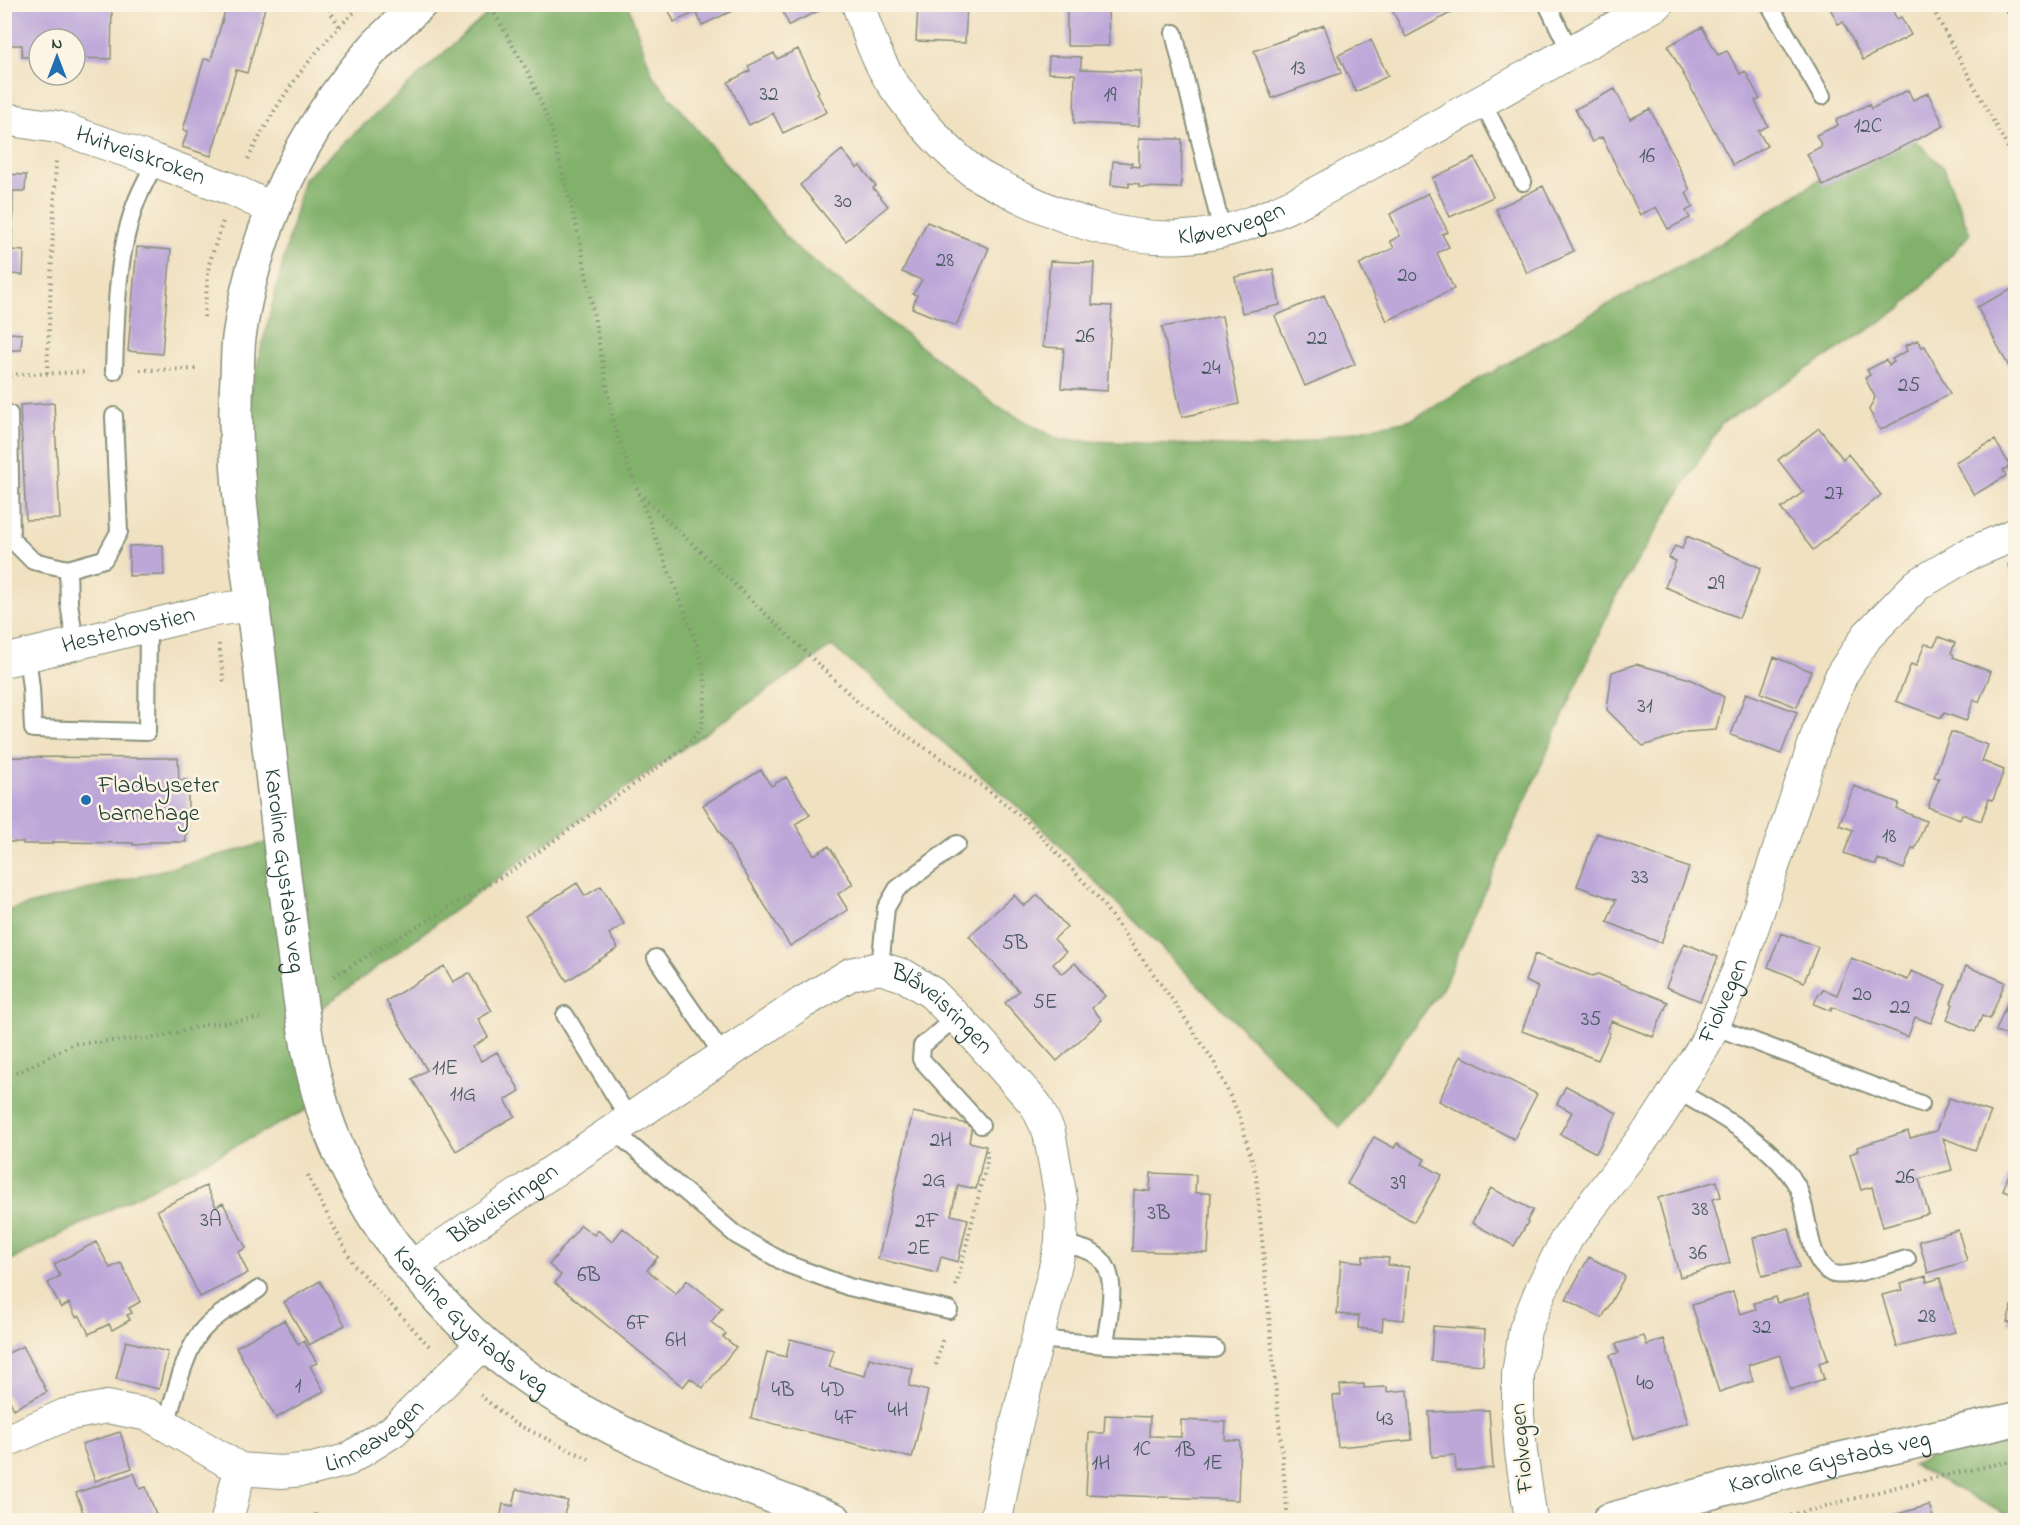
<svg xmlns="http://www.w3.org/2000/svg" width="2020" height="1525" font-family="'Indie Flower',sans-serif">
  <style>
    .forest { fill: #81b16b; stroke: #507750; stroke-width: 1.5 }
    .building { fill: #bda7d9 }
    .lines { fill: none; stroke-linecap: round; stroke-linejoin: round }
    .service-casing { stroke: #888f7a; stroke-width: 20 }
    .minor-casing { stroke: #888f7a; stroke-width: 34 }
    .tertiary-casing { stroke: #888f7a; stroke-width: 36 }
    .path { stroke: #888f7a; stroke-width: 4; stroke-dasharray: 1.5 4.5; stroke-linecap: butt }
    .service { stroke: #fff; stroke-width: 16 }
    .minor { stroke: #fff; stroke-width: 32 }
    .tertiary { stroke: #fff; stroke-width: 33 }
    .poi-dot { fill: #1f6fb2; stroke: #fcf5e5; stroke-width: 2 }
    .labels { text-anchor: middle; dominant-baseline: central; stroke-width: 5; stroke-linejoin: round; paint-order: stroke }
    .number-label { font-size: 21px; fill: #46585d }
    .street-label { font-size: 24px; fill: #1f3d34; stroke: #fcf5e5 }
    .poi-label { font-size: 24px; fill: #1f3d34; stroke: #fcf5e5; text-anchor: start }
  </style>
  <rect width="100%" height="100%" fill="#fcf5e5"/>
  <filter id="ink" filterUnits="userSpaceOnUse"><feTurbulence type="fractalNoise" baseFrequency=".0167" numOctaves="2"/><feDisplacementMap in="SourceGraphic" scale="12" xChannelSelector="R" yChannelSelector="G"/><feConvolveMatrix kernelMatrix="1 2 1 2 8 2 1 2 1" color-interpolation-filters="sRGB"/></filter>
  <filter id="wash" filterUnits="userSpaceOnUse"><feTurbulence type="fractalNoise" baseFrequency=".008" numOctaves="4" result="noise"/><feDisplacementMap in="SourceGraphic" scale="24" xChannelSelector="R" yChannelSelector="G"/><feGaussianBlur stdDeviation="1.35" result="paint"/><feColorMatrix in="noise" values="0 0 0 0 0 0 0 0 0 0 0 0 0 0 0 0 0 1.4 0 .05"/><feComposite in="paint" operator="in"/></filter>
  <g filter="url(#wash)">
    <rect width="100%" height="100%" fill="#f0e1c1"/>
    <!-- forest -->
    <path class="forest" d="M497,5H628L653,76L792,244L995,405L1060,440L1274,448L1413,419L1598,310L1705,253L1901,127L1944,168L1970,234L1901,309L1721,424L1616,596L1443,987L1340,1127L1040,826L832,646L540,847L308,1018L334,1096L5,1263V911L273,841L234,457L304,179Z
      M2015,1417V1519L1912,1465Z"/>
    <g id="blocks">
      <!-- building -->
      <path class="building" d="M4,4H112L111,59L80,58V62H75V39H39V57H22V45H4Z
        M227,4H266L247,73L236,70L211,156L182,147L188,131L183,130L204,59L211,60Z
        M666,4H747L702,25L696,12L674,22Z
        M779,4H823L825,8L789,25Z
        M918,4H967L965,43L916,41Z
        M1389,4H1467L1406,37Z
        M1828,4H1889L1897,19L1901,17L1911,35L1863,60L1843,22L1838,24Z
        M2002,4H2016V28Z
        M1067,8H1108L1109,46H1067Z
        M1324,25L1341,73L1272,98L1254,51Z
        M1702,27L1718,55L1727,51L1740,74L1745,71L1760,99L1755,101L1768,126L1758,131L1767,146L1733,165L1668,46Z
        M1371,40L1388,76L1356,92L1338,55Z
        M798,49L819,92L817,93L827,112L783,133L773,113L749,125L728,82L750,71L748,66L774,53L777,59Z
        M1049,56L1081,57V69L1141,71L1139,126L1074,123L1075,74L1048,73Z
        M1615,89L1630,119L1650,109L1690,190L1686,193L1693,207L1686,211L1690,218L1668,229L1656,207L1640,215L1602,137L1592,142L1575,109Z
        M1908,90L1913,100L1928,93L1944,126L1823,186L1807,154L1822,146L1816,135L1838,125L1836,120L1869,104L1871,109Z
        M1139,138L1182,139L1181,188L1139,187V184L1129,183V187L1111,185L1113,161L1132,163L1131,166L1139,167Z
        M842,150L857,168L860,166L876,186L873,188L888,206L846,241L800,185Z
        M1475,158L1493,197L1450,217L1432,178Z
        M4,174L26,175L25,191H13L12,250L24,251L23,275L11,274L9,333L22,334L21,350H4Z
        M1543,186L1574,251L1527,273L1496,209Z
        M1428,193L1448,232L1442,234L1449,247L1437,253L1454,289L1387,321L1359,264L1394,248L1390,241L1400,236L1390,214Z
        M927,222L989,248L956,326L912,308L917,295L913,294L922,280L902,272Z
        M137,247L171,250L162,354L128,351Z
        M1050,261L1094,263L1092,305L1112,306L1107,391L1061,388L1064,348L1043,347Z
        M1273,269L1280,305L1242,313L1235,277Z
        M2016,287V380L1977,307Z
        M1324,295L1355,364L1305,386L1275,316Z
        M1222,316L1239,404L1182,417L1162,327Z
        M1918,340L1922,347L1925,346L1950,394L1880,430L1869,410L1875,397L1865,378L1870,375L1867,370L1886,360L1889,365L1894,362L1892,359L1907,351L1905,346Z
        M54,403L60,519L26,520L20,405Z
        M1819,428L1843,459L1848,454L1881,495L1813,550L1781,509L1803,492L1778,460Z
        M1995,440L2010,466L2003,470L2006,476L1974,495L1955,462Z
        M1687,536L1761,568L1739,618L1665,587L1676,561L1669,558L1675,546L1682,549Z
        M163,545L164,575L129,576V546Z
        M2016,561V581L2008,565Z
        M1939,637L1955,643L1951,653L1954,655L1953,657L1991,672L1979,702L1974,699L1966,721L1944,713L1941,718L1896,701L1911,664L1916,666L1925,644L1934,646Z
        M1774,657L1811,671L1797,707L1761,693Z
        M1636,664L1690,679L1724,697L1716,730L1687,732L1643,746L1607,710L1612,672Z
        M1746,693L1797,712L1781,754L1731,735Z
        M1951,732L1988,745L1982,761L2004,770L1993,800L1989,799L1981,821L1962,814L1960,819L1928,807L1939,778L1934,777Z
        M5,757L178,758L179,780H188V833H186V842H149V844L133,845V843L53,842L52,844H23V842H5Z
        M761,770L771,786L786,777L810,815L795,824L814,855L829,846L853,884L838,894L848,910L790,946L703,805Z
        M1854,786L1899,803L1897,809L1926,821L1915,849L1912,848L1904,869L1878,859L1876,865L1844,853L1853,830L1839,825Z
        M1597,833L1689,868L1661,943L1607,922L1616,900L1577,886Z
        M577,883L585,896L601,886L624,924L609,934L618,948L567,981L525,916Z
        M1014,895L1024,906L1038,895L1067,927L1054,939L1066,952L1053,964L1062,974L1075,963L1105,996L1092,1008L1102,1020L1057,1061L1005,1003L1019,991L969,936Z
        M1781,933L1818,947L1804,982L1768,967Z
        M1684,943L1718,957L1700,1001L1666,987Z
        M1535,954L1592,976L1598,974L1668,1002L1653,1037L1611,1021L1607,1031L1610,1033L1598,1060L1522,1031L1538,987L1525,981Z
        M1851,958L1908,980L1911,971L1946,985L1931,1023L1915,1017L1908,1037L1832,1007L1831,1011L1814,1004L1819,993H1821L1823,989L1837,995Z
        M444,966L453,982L469,973L492,1011L478,1019L488,1037L473,1047L481,1061L497,1052L520,1091L505,1100L515,1116L456,1151L412,1079L427,1070L386,1001Z
        M1966,966L2005,982L1990,1019L1982,1016L1975,1032L1947,1020L1953,1004L1951,1003Z
        M2015,983H2016V1039L1996,1031Z
        M1461,1056L1537,1094L1514,1139L1439,1101Z
        M1566,1086L1617,1113L1596,1153L1560,1134L1572,1112L1557,1104Z
        M1949,1098L1991,1112L1975,1150L1943,1138L1952,1170L1919,1179L1929,1214L1883,1227L1872,1187L1861,1190L1850,1154L1858,1151L1857,1147L1908,1131L1910,1138L1936,1131Z
        M913,1112L972,1125L969,1142L986,1146L976,1189L958,1185L951,1215L968,1219L958,1262L941,1257L937,1273L878,1259Z
        M1374,1137L1394,1148L1397,1143L1425,1159L1422,1164L1442,1175L1414,1222L1347,1184Z
        M2016,1156V1195L2003,1190Z
        M1151,1173L1196,1175L1195,1193H1211L1208,1253L1132,1251L1134,1190L1150,1191Z
        M1717,1181L1721,1197L1712,1199L1730,1263L1680,1277L1658,1198Z
        M206,1186L216,1207L223,1203L246,1248L238,1252L248,1273L200,1297L157,1210Z
        M1491,1188L1533,1210L1527,1221L1528,1222L1514,1246L1472,1223Z
        M581,1225L594,1235L598,1230L612,1242L623,1228L658,1257L647,1270L676,1294L687,1280L722,1308L711,1322L726,1334L723,1337L736,1347L703,1388L690,1378L683,1387L555,1283L561,1275L549,1265Z
        M1789,1228L1799,1267L1762,1276L1753,1238Z
        M1958,1230L1967,1261L1928,1273L1919,1241Z
        M96,1242L110,1268L121,1263L140,1302L129,1308L132,1313L127,1315L130,1320L112,1330L109,1324L89,1334L80,1316L76,1317L69,1303L61,1308L48,1283L60,1276L54,1264Z
        M1363,1256L1389,1258L1388,1265L1409,1267L1404,1320L1383,1318L1382,1331L1358,1328L1359,1316L1337,1314L1341,1260L1363,1262Z
        M1589,1257L1625,1276L1602,1318L1566,1299Z
        M1926,1276L1927,1282L1940,1278L1955,1332L1897,1347L1882,1295L1903,1290L1901,1284Z
        M320,1281L345,1325L309,1345L284,1302Z
        M1733,1292L1740,1314L1756,1309L1754,1303L1775,1297L1777,1303L1808,1294L1828,1360L1819,1363L1824,1379L1790,1390L1780,1355L1748,1365L1753,1381L1719,1392L1692,1305Z
        M2016,1294V1325L2007,1322Z
        M284,1320L298,1344L304,1341L317,1363L310,1366L324,1391L276,1418L236,1347Z
        M1433,1326L1485,1330L1483,1365L1431,1361Z
        M1644,1336L1647,1345L1664,1339L1688,1423L1634,1439L1610,1355L1619,1353L1616,1344Z
        M790,1339L834,1350L829,1367L865,1376L869,1358L913,1369L909,1386L928,1391L912,1458L751,1418L767,1352L786,1357Z
        M126,1341L168,1352L159,1389L116,1379Z
        M23,1346L47,1392L14,1409L4,1390V1355Z
        M1364,1384V1388L1387,1387V1392L1408,1390L1412,1440L1338,1447L1333,1396L1341,1395L1340,1385Z
        M1489,1410L1493,1468L1456,1471L1455,1455L1432,1457L1429,1412Z
        M1105,1415L1150,1417L1149,1436L1181,1437V1420L1226,1422L1225,1440L1240,1441L1238,1500L1086,1494L1089,1433H1104Z
        M120,1432L132,1468L95,1481L82,1444Z
        M134,1473L140,1489L146,1487L158,1520H86L76,1493Z
        M517,1489L568,1501L563,1518L569,1520H500L503,1504L513,1506Z
        M1929,1505L1934,1520H1877Z
        M315,1514L334,1520H313Z"/>
    </g>
  </g>
  <g filter="url(#ink)">
    <use href="#blocks" fill-opacity="0" stroke="#888f7a" stroke-width="1.5"/>
    <g class="lines">
      <defs>
        <path id="service" d="M1547,4L1570,51
          M1769,4L1822,96
          M1174,33L1222,231
          M1482,101L1523,182
          M114,371C116,318 116,262 133,211C138,194 148,177 156,161
          M9,414L11,539L33,561L68,569L104,559L119,532L114,416
          M68,569L69,603L75,643
          M27,655L31,688L33,729L147,732L148,625
          M656,958L723,1055
          M880,968L886,908L897,889L957,844
          M565,1015L630,1120
          M956,1017L922,1046L921,1059L981,1125
          M1713,1026L1921,1104
          M1676,1090C1716,1113 1774,1144 1797,1186C1810,1210 1805,1259 1831,1273C1845,1280 1891,1263 1907,1259
          M614,1131L736,1235L787,1264L849,1287L949,1310
          M1061,1243C1071,1246 1084,1248 1093,1253C1123,1271 1108,1316 1105,1345
          M1037,1339L1105,1345L1215,1349
          M166,1424C174,1399 184,1354 200,1333C214,1315 240,1302 259,1289"/>
        <g id="minor">
          <path id="s1" d="M858,4C868,33 877,62 895,87C917,118 944,150 975,173C986,181 1000,186 1011,192C1066,220 1123,241 1185,237C1232,235 1276,213 1317,193L1657,4"/>
          <path id="s2" d="M4,119L57,127L156,161L233,190L273,209"/>
          <path id="s3" d="M4,661L214,610L254,605"/>
          <path id="s4" d="M411,1267L802,1003L851,974L880,968L905,976L932,993L975,1036L1036,1105L1049,1132L1062,1204L1061,1243L1006,1467L996,1520"/>
          <path id="s5" d="M4,1442L65,1415L107,1407L149,1415L240,1469L281,1472L313,1469L347,1460L393,1431L483,1344"/>
          <path d="M227,1520L240,1469"/>
          <path id="s6" d="M1531,1520L1521,1452L1518,1415V1374L1525,1330L1541,1290L1567,1238L1657,1120L1704,1046L1738,971L1819,730L1842,674L1867,636L1917,585L1969,554L2016,534"/>
        </g>
        <g id="tertiary">
          <path id="s7" d="M420,4C404,19 387,33 373,49C304,126 255,228 240,331C237,346 238,362 237,377C231,476 250,575 261,673C270,756 279,839 290,922C298,983 304,1045 322,1105C337,1158 375,1224 411,1267C440,1302 480,1344 517,1370C612,1439 726,1479 835,1520"/>
          <path id="s8" d="M1609,1520L1801,1468L2016,1419"/>
        </g>
      </defs>
      <!-- service casing -->
      <use href="#service" class="service-casing"/>
      <!-- minor casing -->
      <use href="#minor" class="minor-casing"/>
      <!-- tertiary casing -->
      <use href="#tertiary" class="tertiary-casing"/>
      <!-- path -->
      <path class="path" d="M326,4L339,26
        M1930,4L2016,163
        M248,159C275,104 312,50 358,9
        M204,317L209,264L223,221
        M140,370L199,369
        M47,373L56,161
        M4,375L88,372
        M639,493L861,705L988,790L1030,824L1096,895L1174,1002L1214,1062L1240,1117L1256,1175L1288,1520
        M219,644L224,684
        M334,976L511,871L681,751L702,727L706,687L702,666L696,641L631,474L615,429L580,241L550,125L530,76L493,11
        M4,1074L21,1071L73,1044L162,1037L203,1025L264,1018
        M308,1175L312,1185L353,1264L431,1348
        M956,1286L987,1162V1150
        M936,1365L943,1337
        M480,1395L514,1423L589,1459
        M1773,1520L1915,1482L2016,1460"/>
      <!-- service -->
      <use href="#service" class="service"/>
      <!-- minor -->
      <use href="#minor" class="minor"/>
      <!-- tertiary -->
      <use href="#tertiary" class="tertiary"/>
    </g>
  </g>
  <!-- markers -->
  <circle class="poi-dot" cx="86" cy="800" r="6"/>
  <g class="labels">
    <!-- number labels -->
    <g class="number-label">
      <text x="1298" y="69">13</text>
      <text x="769" y="95">32</text>
      <text x="1110" y="96">19</text>
      <text x="1868" y="127">12C</text>
      <text x="1647" y="157">16</text>
      <text x="843" y="202">30</text>
      <text x="945" y="261">28</text>
      <text x="1407" y="276">20</text>
      <text x="1085" y="337">26</text>
      <text x="1317" y="339">22</text>
      <text x="1211" y="369">24</text>
      <text x="1909" y="386">25</text>
      <text x="1834" y="494">27</text>
      <text x="1716" y="584">29</text>
      <text x="1645" y="707">31</text>
      <text x="1889" y="837">18</text>
      <text x="1640" y="878">33</text>
      <text x="1015" y="944">5B</text>
      <text x="1862" y="995">20</text>
      <text x="1045" y="1003">5E</text>
      <text x="1900" y="1008">22</text>
      <text x="1591" y="1020">35</text>
      <text x="445" y="1069">11E</text>
      <text x="463" y="1095">11G</text>
      <text x="941" y="1141">2H</text>
      <text x="1905" y="1178">26</text>
      <text x="934" y="1181">2G</text>
      <text x="1398" y="1184">39</text>
      <text x="1700" y="1210">38</text>
      <text x="1159" y="1214">3B</text>
      <text x="211" y="1221">3A</text>
      <text x="927" y="1222">2F</text>
      <text x="919" y="1249">2E</text>
      <text x="1698" y="1254">36</text>
      <text x="589" y="1276">6B</text>
      <text x="1927" y="1317">28</text>
      <text x="638" y="1324">6F</text>
      <text x="1762" y="1328">32</text>
      <text x="676" y="1341">6H</text>
      <text x="1645" y="1384">40</text>
      <text x="298" y="1387">1</text>
      <text x="783" y="1391">4B</text>
      <text x="833" y="1391">4D</text>
      <text x="898" y="1411">4H</text>
      <text x="846" y="1419">4F</text>
      <text x="1385" y="1420">43</text>
      <text x="1142" y="1450">1C</text>
      <text x="1185" y="1451">1B</text>
      <text x="1101" y="1464">1H</text>
      <text x="1213" y="1464">1E</text>
    </g>
    <!-- street labels -->
    <g class="street-label">
      <text stroke="none"><textPath href="#s2" startOffset="142">Hvitveiskroken</textPath></text>
      <text stroke="none"><textPath href="#s1" startOffset="480">Kløvervegen</textPath></text>
      <text stroke="none"><textPath href="#s3" startOffset="128">Hestehovstien</textPath></text>
      <text stroke="none"><textPath href="#s7" startOffset="924">Karoline Gystads veg</textPath></text>
      <text stroke="none"><textPath href="#s6" startOffset="578">Fiolvegen</textPath></text>
      <text stroke="none"><textPath href="#s4" startOffset="634">Blåveisringen</textPath></text>
      <text stroke="none"><textPath href="#s4" startOffset="112">Blåveisringen</textPath></text>
      <text stroke="none"><textPath href="#s7" startOffset="1428">Karoline Gystads veg</textPath></text>
      <text stroke="none"><textPath href="#s5" startOffset="402">Linneavegen</textPath></text>
      <text transform="translate(1523 1448) rotate(-95)">Fiolvegen</text>
      <text stroke="none"><textPath href="#s8" startOffset="228">Karoline Gystads veg</textPath></text>
    </g>
    <!-- poi labels -->
    <g class="poi-label">
      <text x="98" y="786">Fladbyseter<tspan x="98" dy="28">barnehage</tspan></text>
    </g>
  </g>
  <!-- margin -->
  <rect width="2020" height="1525" fill="none" stroke="#fcf5e5" stroke-width="24"/>
  <!-- north arrow -->
  <g transform="translate(57 57)"><circle r="28" fill="#fcf5e5" stroke="#a4ab9e" stroke-width="1.5"/>
  <path d="M0-4.5L10 22L0 15L-10 22Z" fill="#1f6fb2"/>
  <text y="-9" font-size="16" font-weight="bold" text-anchor="middle" fill="#1f3d34">N</text>
  </g>
</svg>
